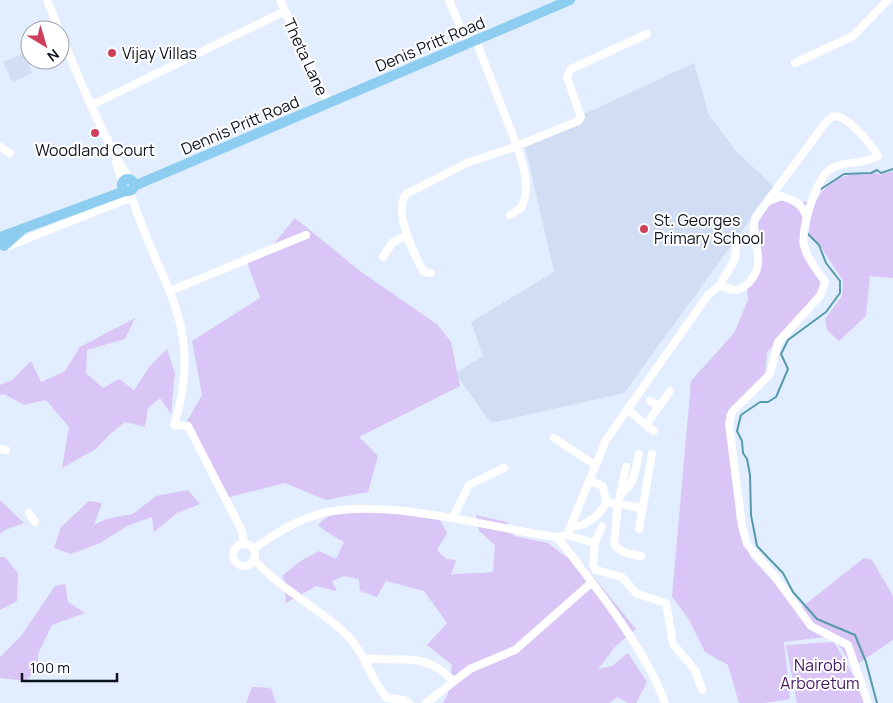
<svg xmlns="http://www.w3.org/2000/svg" width="893" height="703" font-family="Manrope,sans-serif">
  <style>
    .built { fill: #d0ddf2 }
    .green { fill: #dac5f7 }
    .lines { fill: none; stroke-linecap: round; stroke-linejoin: round }
    .stream { stroke: #569aac; stroke-width: 2 }
    .minor { stroke: #fff; stroke-width: 8 }
    .major { stroke: #8dcdf0; stroke-width: 10 }
    .poi-dot { fill: #ce3f5d; stroke: #fff; stroke-width: 2 }
    .labels { text-anchor: middle; dominant-baseline: central; stroke-width: 4; stroke-linejoin: round; paint-order: stroke }
    .street-label { font-size: 16px; fill: #0d131d; stroke: #fff }
    .poi-label { font-size: 16px; fill: #0d131d; stroke: #fff; text-anchor: start }
    .park-label { font-size: 16px; fill: #401862; stroke: #fff }
  </style>
  <rect width="100%" height="100%" fill="#e2edff"/>
  <!-- built -->
  <path class="built" d="M30,50V60H36L28,64L32,73L12,82L3,62Z
    M694,63L709,115L736,151L774,187L624,393L491,423L455,373L483,356L471,322L554,272L524,142Z"/>
  <!-- green -->
  <path class="green" d="M893,171V278L870,276L866,316L839,341L827,330L825,319L842,296L843,280C831,264 823,247 809,233C810,207 819,185 845,176C855,173 866,176 876,173L880,175Z
    M773,200L808,202L799,243L802,252L823,283C820,304 783,337 767,352L765,378L726,414L736,484V517L743,539L751,558L775,583L797,611L864,558L872,560L893,596V640L853,667L833,636L784,642L790,699L764,703H739L728,665L705,652L688,618L672,597L691,381L734,333L748,300L747,288C765,271 761,246 758,223Z
    M295,218L360,271L438,325L451,342L460,386L359,437L378,456L368,492L326,500L285,483L226,498L187,421L202,395L192,341L260,298L246,259L273,245Z
    M135,318L125,339L87,350L86,373L103,388L119,379L134,390L150,366L167,349L175,373L171,414L160,398L148,408L145,427L125,422L110,434L96,449L62,468L69,427L46,400L24,405L4,394L0,395V385L12,380L31,361L41,382L65,371L80,347Z
    M188,490L200,504L177,513L154,532L152,517L127,526L100,543L71,554L54,548L61,527L89,501L102,503L94,525L106,519L133,514L156,496Z
    M0,500L24,523L5,530L0,534Z
    M338,507H390L417,517L440,520L447,533L437,550L446,559L456,560L451,575C467,572 477,574 493,572L495,545L479,531L476,515L507,522L514,536L548,543L562,554L584,565L636,629L615,647L598,669L612,666L628,653L647,682L636,703H628L617,697L609,703H443L448,694L452,665L427,645L447,623L424,591L386,581L377,597L360,591L359,579L344,576L332,581L337,591L316,586L286,603L283,575L299,562L319,551L336,559L344,542L325,531L318,525Z
    M0,557H5L18,573L17,601L0,610Z
    M65,584L68,602L85,613L52,625L38,654V668L26,681L0,678V657L21,636L55,586Z
    M834,642L869,703H797L786,645Z
    M252,687L271,688L276,703H246Z"/>
  <g class="lines">
    <!-- stream -->
    <path class="stream" d="M821,189L844,174L871,173L877,170L881,173L893,169
      M807,233L819,245L826,263L840,281V293L826,312L788,340L781,354L788,369L776,397L768,402H760L741,415L737,431L742,441L743,453L747,459L750,475L751,515L757,546L783,573L793,592L817,619L855,635L866,662L877,703"/>
    <!-- minor -->
    <path class="minor" d="M47,0L59,30
      M449,0L468,45
      M285,11L328,103
      M60,31C80,82 101,132 129,179
      M476,41L517,146L578,121L581,117L567,77L571,69L647,34
      M795,63L853,36L888,0
      M92,105L285,11L280,0
      M0,147L10,153
      M116,162L122,182
      M130,191C156,281 207,323 174,425L188,426L242,531L244,543
      M769,201L781,196C793,200 802,203 806,216
      M6,247L132,197
      M383,257L392,243L407,235
      M431,273L424,272C414,255 393,211 406,194L467,163L517,146C524,166 531,188 521,208L510,215
      M719,286L735,259L736,242
      M170,291L306,235
      M650,401L659,406
      M627,409L646,425
      M654,431L646,425L670,391
      M554,438L595,465
      M0,449L6,450
      M626,467L618,504L642,508
      M621,493C635,485 635,469 639,454
      M606,502L618,504L614,543C619,553 630,554 641,556
      M29,513L35,522
      M453,517L469,485L504,468
      M572,526C585,528 602,513 606,502L603,486L590,481
      M639,529L652,454
      M567,535L595,543L593,565L596,570L622,577L637,594L666,603L673,644L695,670L702,690
      M557,537C593,583 646,649 665,703
      M595,543L602,527
      M233 555a11 11 0 1 1 22 0a11 11 0 1 1-22 0Z
      M253,549C271,537 290,524 310,517C370,494 479,525 543,535L557,537L567,535L606,440L708,295L719,286C725,286 729,290 735,290C741,290 748,284 751,280C768,259 749,240 755,218L823,126C825,123 829,119 832,117C845,111 872,146 878,156C863,166 840,159 827,172C815,184 799,232 805,249C808,260 819,272 825,282L820,296L778,342L770,374L732,412L729,424L742,526L747,544L775,577L811,626L848,645L868,703
      M254,559C280,590 317,606 346,634C365,653 370,679 387,698L404,700L409,703
      M364,658C399,663 426,650 453,681
      M426,703L470,669L515,650L591,583"/>
    <!-- major -->
    <path class="major" d="M122 185a6 6 0 1 1 12 0a6 6 0 1 1-12 0Z
      M134,186L570,0
      M0,237L125,191
      M4,246L22,230"/>
  </g>
  <!-- markers -->
  <g class="poi-dot">
    <circle cx="112" cy="53" r="5"/>
    <circle cx="95" cy="133" r="5"/>
    <circle cx="644" cy="229" r="5"/>
  </g>
  <g class="labels">
    <!-- street labels -->
    <g class="street-label">
      <text transform="translate(430 44) rotate(-23)">Denis Pritt Road</text>
      <text transform="translate(306 57) rotate(65)">Theta Lane</text>
      <text transform="translate(240 125) rotate(-23)">Dennis Pritt Road</text>
    </g>
    <!-- poi labels -->
    <g class="poi-label">
      <text x="122" y="53">Vijay Villas</text>
      <text x="95" y="150" text-anchor="middle">Woodland Court</text>
      <text x="654" y="220">St. Georges<tspan x="654" dy="18">Primary School</tspan></text>
    </g>
    <!-- park labels -->
    <g class="park-label">
      <text x="820" y="665">Nairobi<tspan x="820" dy="18">Arboretum</tspan></text>
    </g>
  </g>
  <!-- north arrow -->
  <g transform="translate(45 45) rotate(142)"><circle r="24" fill="#ffffff" stroke="#9ea1a5"/>
  <path d="M0-4L9 19L0 12L-9 19Z" fill="#ce3f5d"/>
  <text y="-8" font-size="14" font-weight="bold" text-anchor="middle" fill="#0d131d">N</text>
  </g>
  <!-- scale -->
  <path d="M22 673v8h95v-8" fill="none" stroke="#0d131d" stroke-width="2.5"/>
  <text x="30" y="673" font-size="15" fill="#0d131d" stroke="#ffffff" stroke-width="4" paint-order="stroke">100 m</text>
</svg>
